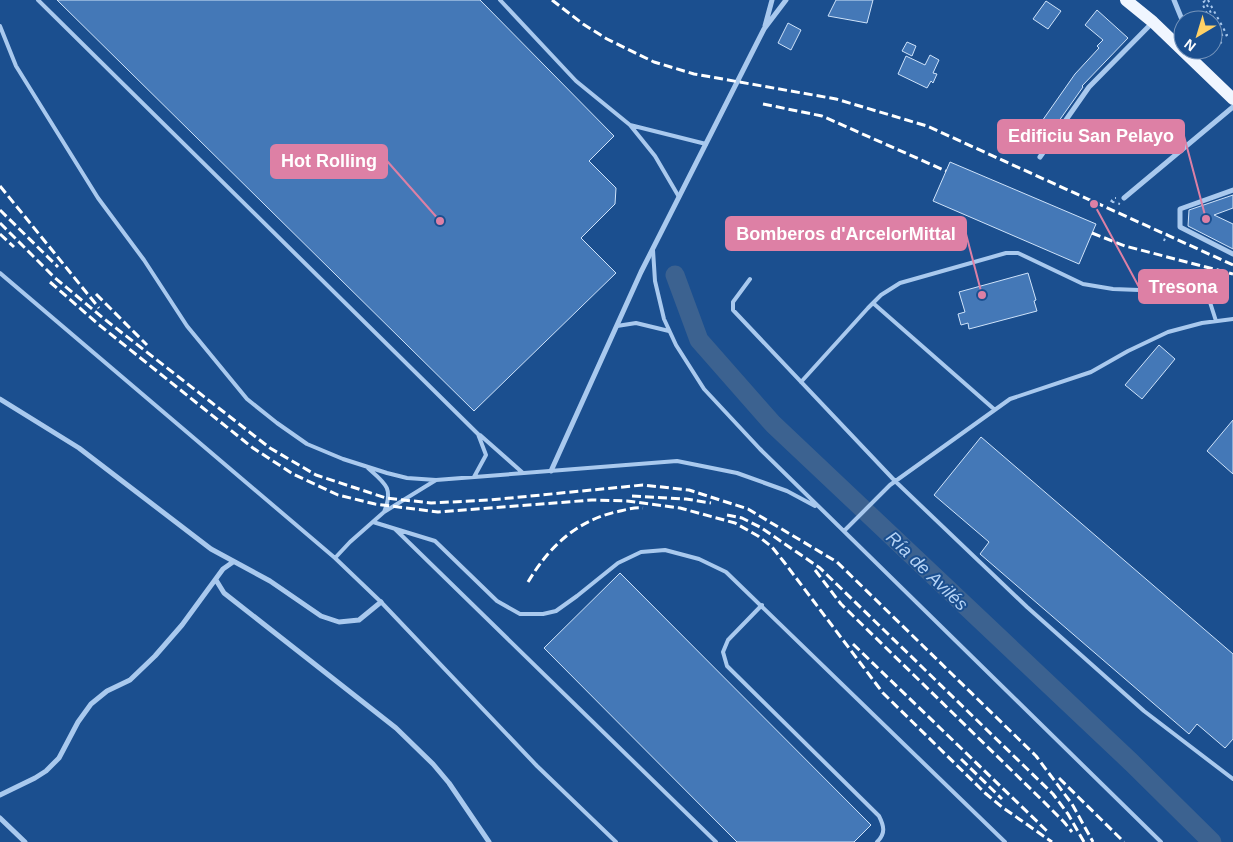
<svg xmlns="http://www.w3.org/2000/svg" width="1233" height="842" font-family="Arial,sans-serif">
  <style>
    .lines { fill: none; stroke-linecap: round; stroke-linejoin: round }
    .river { stroke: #3c6290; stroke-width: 19 }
    .building { fill: #4478b7; stroke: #cfe3fa }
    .path { stroke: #a9c9ee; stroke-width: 2; stroke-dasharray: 2.5 4; stroke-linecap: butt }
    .service { stroke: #a9c9ee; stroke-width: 4 }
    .minor { stroke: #a9c9ee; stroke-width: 5 }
    .primary { stroke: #f0f6ff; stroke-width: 12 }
    .rail { stroke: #fff; stroke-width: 3; stroke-dasharray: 9 4; stroke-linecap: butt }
    .labels { text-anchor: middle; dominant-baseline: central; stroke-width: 4; stroke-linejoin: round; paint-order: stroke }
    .water-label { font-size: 18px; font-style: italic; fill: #b5d3f5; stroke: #1b4f8f }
    .leader { fill: none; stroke: #dd80a5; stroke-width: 2 }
    .callout-dot { fill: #dd80a5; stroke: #1b4f8f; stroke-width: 2 }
    .callout { fill: #dd80a5; stroke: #dd80a5; stroke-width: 2 }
    .callout-label { font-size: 18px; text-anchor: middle; font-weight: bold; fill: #fff }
  </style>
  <rect width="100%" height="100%" fill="#1b4f8f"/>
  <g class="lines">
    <!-- river -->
    <path class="river" d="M675,275L699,340L773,424L1132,763L1212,842"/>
  </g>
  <!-- building -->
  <path class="building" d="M57,0H480L614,136L589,161L616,188L615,204L581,238L616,273L474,411Z
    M836,0H873L867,23L828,16Z
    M1046,1L1061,11L1048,29L1033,19Z
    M1097,10L1128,38L1082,86L1083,87L1039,149L1028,141L1075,74L1099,48L1097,46L1103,40L1085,25Z
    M788,23L801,30L791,50L778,43Z
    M907,42L916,46L912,56L902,51Z
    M930,55L939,60L933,73L937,74L933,83L931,81L927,88L898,74L906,56L925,65Z
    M950,162L1096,224L1079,264L933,201Z
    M1233,195V208L1214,215L1233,224V249L1188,226L1189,210Z
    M1028,273L1036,300L1034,301L1037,311L969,329L968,323L961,325L958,314L965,312L959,292Z
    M1159,345L1175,359L1142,399L1125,385Z
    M1233,420V474L1207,451Z
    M981,437L1233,654V739L1225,748L1197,724L1189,734L980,554L989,542L934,495Z
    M620,573L871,825L854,842H737L544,648Z"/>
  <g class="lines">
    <!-- path -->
    <path class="path" d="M1208,0L1227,35L1223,37L1205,1L1202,3L1210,20
      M1213,25L1222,42L1216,46L1213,42
      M1111,202L1113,198H1116
      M1113,203V202L1120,204
      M1164,241L1167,233"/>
    <!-- service -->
    <path class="service" d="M38,0L478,434L486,455L474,477
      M500,0L576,81L630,125L655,156L679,197
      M0,26L16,66L98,198L144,260L187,326L247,399L277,423L307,444L343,459L387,473L407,478L436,480
      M630,125L706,144
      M653,250L655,281L664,319L676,345L704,389L760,449L1161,842
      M0,273L335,558L381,602L537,766L616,842
      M750,279L733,302V310L895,481L1027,607L1144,711L1233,779
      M873,303L995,410
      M617,326L636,323L669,331
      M801,382L868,308L881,295L900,283L1006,253H1018L1083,284L1113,289L1139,290L1166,287L1189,290L1208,296L1216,321
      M480,435L523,473
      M368,468C385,483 394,488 384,512
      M373,522L435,541L497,601L520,614H543L556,611L577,596L618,563L641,552L665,550L699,559L726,572L1005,842
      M395,529L716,842
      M844,531L890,485L1010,399L1091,372L1128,351L1168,332L1202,323L1233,319
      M335,558L350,542L384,512L436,480L677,461L737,473L787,491L815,506
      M762,605L728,640L723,652L727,666L879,816C884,826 886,833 877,842"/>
    <!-- minor -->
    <path class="minor" d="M1174,0L1183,22
      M765,26L772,0
      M1040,157L1089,87L1153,22
      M1233,190L1180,209V227L1233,254
      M1124,198L1233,107
      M0,399L79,448L211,549L270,581L321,616L339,622L359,620L381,602
      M551,471L641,272L764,29L786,0
      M216,580L224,593L396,728L433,764L449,783L489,842
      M0,795L35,778L46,771L59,758L78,722L91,704L107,691L130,680L155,656L182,625L223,569L233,562
      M0,818L25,842"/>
    <!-- primary -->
    <path class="primary" d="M1126,0L1153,22L1233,99"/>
    <!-- rail -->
    <path class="rail" d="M552,0L583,24L607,39L654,62L694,74L836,99L927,126L1233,265
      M763,104L822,116L946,171
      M0,186L99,308
      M0,210L58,267
      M0,223L54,277L103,318L270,448L316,475L386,498L431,503L490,500L643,485L689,490L748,509L837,562L1036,756L1072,804L1093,842
      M1092,233L1125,246L1233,274
      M0,234L14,247
      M50,282L98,324L253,448L293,474L338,495L375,504L438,512L592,500L627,501L680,508L735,523L758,536L772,547L784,562L883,693L985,793L1002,807L1052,842
      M96,294L147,345
      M632,496L686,499L711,503
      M727,515L742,518L760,527L820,568L1053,794L1068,814L1084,842
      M815,570L841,604L1043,801L1064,822L1072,832
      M528,582C549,547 576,521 616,512C625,510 634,507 643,508
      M853,644L1049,833
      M961,759L1002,799
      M1059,778L1124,842"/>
  </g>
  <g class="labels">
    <!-- water labels -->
    <g class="water-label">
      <text transform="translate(927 571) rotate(44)">Ría de Avilés</text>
    </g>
  </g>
  <!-- callouts -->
  <path class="leader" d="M1206 219L1184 136M440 221L387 161M982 295L966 234M1094 204L1139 287"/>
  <g class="callout-dot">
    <circle cx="1206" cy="219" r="5"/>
    <circle cx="440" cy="221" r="5"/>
    <circle cx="982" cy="295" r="5"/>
    <circle cx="1094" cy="204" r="5"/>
  </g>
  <g class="callout">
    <rect x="998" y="120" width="186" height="33" rx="5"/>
    <rect x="271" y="145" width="116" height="33" rx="5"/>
    <rect x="726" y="217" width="240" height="33" rx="5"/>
    <rect x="1139" y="270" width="89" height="33" rx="5"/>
  </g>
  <g class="callout-label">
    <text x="1091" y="142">Edificiu San Pelayo</text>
    <text x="329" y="167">Hot Rolling</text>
    <text x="846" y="240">Bomberos d'ArcelorMittal</text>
    <text x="1183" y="293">Tresona</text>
  </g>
  <!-- north arrow -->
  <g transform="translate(1198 35) rotate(218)"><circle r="24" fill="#1b4f8f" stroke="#7695bc"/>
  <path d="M0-4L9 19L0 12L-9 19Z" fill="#ffd166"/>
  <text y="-8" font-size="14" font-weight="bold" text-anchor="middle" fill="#ffffff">N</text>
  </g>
</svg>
